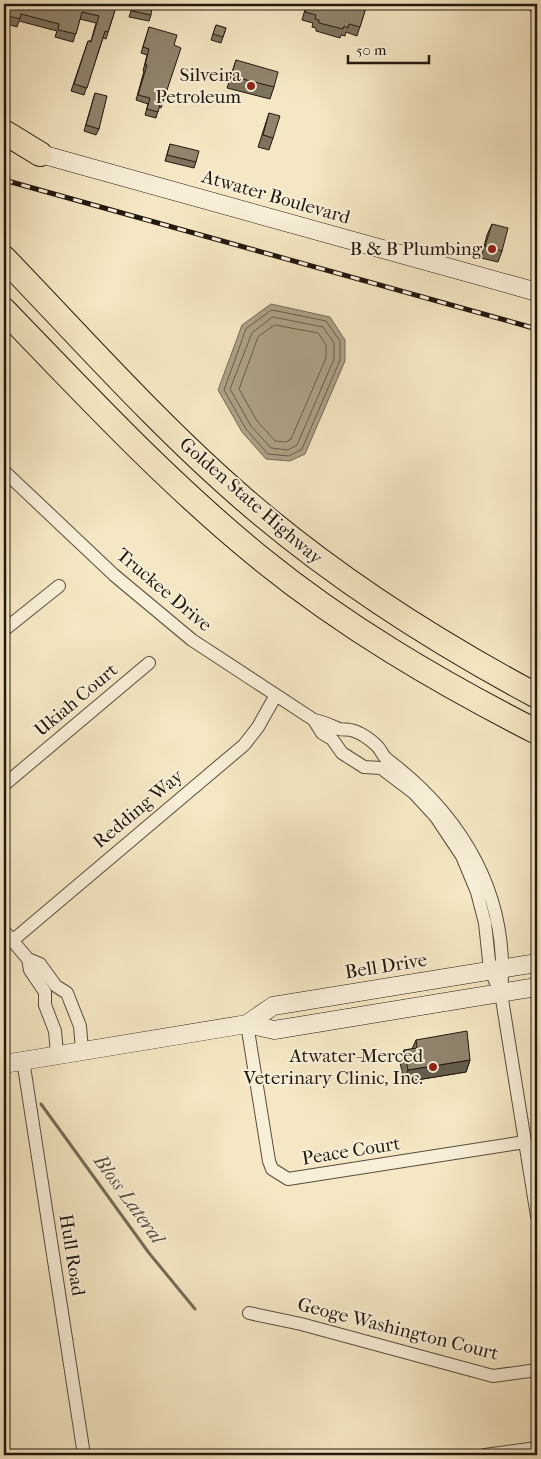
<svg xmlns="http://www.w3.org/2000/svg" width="541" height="1459" font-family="'IM FELL French Canon',serif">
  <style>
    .water { fill: #ada186; stroke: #756a56 }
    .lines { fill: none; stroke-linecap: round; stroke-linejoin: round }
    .shore { stroke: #685c4a; stroke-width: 1 }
    .stream { stroke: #756a56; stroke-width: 3 }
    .street-casing { stroke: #574c3c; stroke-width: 14 }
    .secondary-casing { stroke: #22180f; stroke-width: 19 }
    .highway-casing { stroke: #22180f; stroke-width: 26 }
    .street { stroke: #f8efd8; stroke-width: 12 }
    .secondary { stroke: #f8efd8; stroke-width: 18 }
    .highway { stroke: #f5e7c3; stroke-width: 24 }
    .rail-casing { stroke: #22180f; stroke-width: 5 }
    .rail { stroke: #f8efd8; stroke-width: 3; stroke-dasharray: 9; stroke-linecap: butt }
    .wall { fill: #7c725e; stroke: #22180f }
    .shaded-wall { fill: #655c4c; stroke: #22180f }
    .building { fill: #90846d; stroke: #22180f }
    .poi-dot { fill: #8f2418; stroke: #f8efd8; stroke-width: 2 }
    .labels { text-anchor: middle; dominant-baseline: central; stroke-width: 4; stroke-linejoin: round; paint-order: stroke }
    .poi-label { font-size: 19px; fill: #22180f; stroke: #f8efd8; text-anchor: end }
    .street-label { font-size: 19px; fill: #22180f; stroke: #f8efd8 }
    .water-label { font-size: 20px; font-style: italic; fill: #5a4f3f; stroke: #f8efd8 }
  </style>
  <rect width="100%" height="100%" fill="#f5e7c3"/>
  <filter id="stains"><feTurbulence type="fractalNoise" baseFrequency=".004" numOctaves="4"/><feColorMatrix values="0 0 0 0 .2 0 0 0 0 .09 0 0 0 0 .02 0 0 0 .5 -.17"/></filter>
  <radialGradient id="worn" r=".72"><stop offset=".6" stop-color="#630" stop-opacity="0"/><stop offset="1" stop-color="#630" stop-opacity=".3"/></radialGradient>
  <!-- water -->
  <path class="water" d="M271,304L330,317L345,340V361L305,454L290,461L266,459L242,432L218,390L242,325Z"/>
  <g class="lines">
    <!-- shore -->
    <path class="shore" d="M272,310L326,321L340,341V360L302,449L289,456L268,454L246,429L224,390L246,329Z
      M273,317L323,327L334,343V359L297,445L288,450L271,448L251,426L230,389L252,333Z
      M275,325L318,333L326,345V358L291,439L286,442L275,441L257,421L239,389L258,337Z"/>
    <!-- stream -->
    <path class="stream" d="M41,1104L149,1253L195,1309"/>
    <defs>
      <path id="street" d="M4,471L114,575L192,640L314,720C324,722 330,725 339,729C344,730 349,729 354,731C361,733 371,740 376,745C381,749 382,756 388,760C463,817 510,896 501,993
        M4,630L59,586
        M314,720L322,733L332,739L342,753L364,767L381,768L414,793L436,817L462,856L477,892L485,923L490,970L501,993L537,1216
        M4,785L149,663
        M4,931L28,959L40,964L56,986L67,993L80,1026L82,1050
        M12,941L244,745L258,727L276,695
        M28,959L30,970L45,992V1005L55,1031L57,1054
        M247,1024L269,1161L272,1169L288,1179L525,1142
        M23,1060L84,1455
        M249,1313L301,1324L493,1376L537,1370
        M485,1455L537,1448"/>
      <path id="secondary" d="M536,4H537
        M30,151L537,292
        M247,1024L273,1006L537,963
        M4,1064L247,1024L274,1030L537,987"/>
      <path id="highway" d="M4,132L40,154
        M4,258C83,340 159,426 246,501C335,578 434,641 537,696
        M4,310C86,395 167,482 259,557C345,627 439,682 537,732"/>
    </defs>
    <!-- street casing -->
    <use href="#street" class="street-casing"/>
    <!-- secondary casing -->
    <use href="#secondary" class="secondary-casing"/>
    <!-- highway casing -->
    <use href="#highway" class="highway-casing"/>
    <!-- street -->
    <use href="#street" class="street"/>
    <!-- secondary -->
    <use href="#secondary" class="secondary"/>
    <!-- highway -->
    <use href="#highway" class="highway"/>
    <defs>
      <path id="rail" d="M4,180L537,329"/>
    </defs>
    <!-- rail casing -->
    <use href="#rail" class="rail-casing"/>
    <!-- rail -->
    <use href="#rail" class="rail"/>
  </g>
  <!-- wall -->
  <path class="wall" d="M5,4H55L58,5V4H107L116,7L106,39L103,38L84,95L71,91L88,41H91L96,23L80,19L73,42L55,37L57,31L19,21L17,27L4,23V7Z
    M133,4L151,15L149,21L129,17Z
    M299,4H367L357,36L346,32L345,36L341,35L340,38L316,31V28L312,27L313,23L302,20L306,6Z
    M216,25L226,28L221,43L211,40Z
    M149,27L174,45L163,102L161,108L159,107L156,118L145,115L148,104L136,100L144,71H143L147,55L141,53Z
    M236,60L274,87L270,99L227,88Z
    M95,93L99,129L96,135L84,131Z
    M269,113L273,138L269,150L258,147Z
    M170,144L196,162L194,168L165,161Z
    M492,224L502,251L498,262L481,258L487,235Z
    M416,1040L470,1060L466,1072L404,1082L400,1062L404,1050L412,1049Z"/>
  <!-- shaded-wall -->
  <path class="shaded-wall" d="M470,1060L466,1072L404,1082L408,1070Z"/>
  <!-- building -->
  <path class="building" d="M5,4H55L59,5V4H107L116,7L108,32L105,31L87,88L74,84L88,41L91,42L99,16L82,12L76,34L58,30L59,24L21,14L20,19L4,15V10Z
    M133,4H137L152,7L151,15L132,11Z
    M307,4H367L360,27L349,24L348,28L344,26L343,29L319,23V20L315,19L316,15L305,12Z
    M216,25L226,28L223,37L213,34Z
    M149,27L177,35L174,45L181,48L163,102L161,101L158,112L147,109L150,98L138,95L147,65H145L149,49L143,47Z
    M236,60L278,72L274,87L231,76Z
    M95,93L107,96L99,129L86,125Z
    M269,113L280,116L273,138L263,135Z
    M170,144L199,151L196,162L167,155Z
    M492,224L508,228L502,251L485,246Z
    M467,1031L470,1060L408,1070L404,1050L417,1048L416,1040Z"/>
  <!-- markers -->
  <g class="poi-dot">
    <circle cx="251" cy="86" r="5"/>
    <circle cx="492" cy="249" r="5"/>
    <circle cx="433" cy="1067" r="5"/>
  </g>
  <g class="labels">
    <!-- poi labels -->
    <g class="poi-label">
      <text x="241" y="75">Silveira<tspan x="241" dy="22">Petroleum</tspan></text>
      <text x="482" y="249">B &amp; B Plumbing</text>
      <text x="423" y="1056">Atwater-Merced<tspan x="423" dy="22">Veterinary Clinic, Inc.</tspan></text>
    </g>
    <!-- street labels -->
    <g class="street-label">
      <text transform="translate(276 197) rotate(16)">Atwater Boulevard</text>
      <text transform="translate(251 501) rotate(41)">Golden State Highway</text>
      <text transform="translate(164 590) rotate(40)">Truckee Drive</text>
      <text transform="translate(76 700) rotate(-40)">Ukiah Court</text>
      <text transform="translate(138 809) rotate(-40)">Redding Way</text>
      <text transform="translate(386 966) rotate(-9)">Bell Drive</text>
      <text transform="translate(351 1151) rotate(-9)">Peace Court</text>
      <text transform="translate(72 1255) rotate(81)">Hull Road</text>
      <text transform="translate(398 1329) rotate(14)">Geoge Washington Court</text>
    </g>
    <!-- water labels -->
    <g class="water-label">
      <text transform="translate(129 1199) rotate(54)">Bloss Lateral</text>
    </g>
  </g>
  <!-- margin -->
  <rect width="541" height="1459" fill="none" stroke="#f5e7c3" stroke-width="20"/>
  <rect x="5" y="5" width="531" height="1449" fill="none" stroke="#22180f" stroke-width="2.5"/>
  <rect x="10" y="10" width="521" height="1439" fill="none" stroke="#22180f"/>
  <!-- scale -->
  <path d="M348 55v8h81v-8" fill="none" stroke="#22180f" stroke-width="2.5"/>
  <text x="356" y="55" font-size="15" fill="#22180f" stroke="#f8efd8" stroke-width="4" paint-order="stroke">50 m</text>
  <rect width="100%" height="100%" filter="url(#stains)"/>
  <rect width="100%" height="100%" fill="url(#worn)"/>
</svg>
